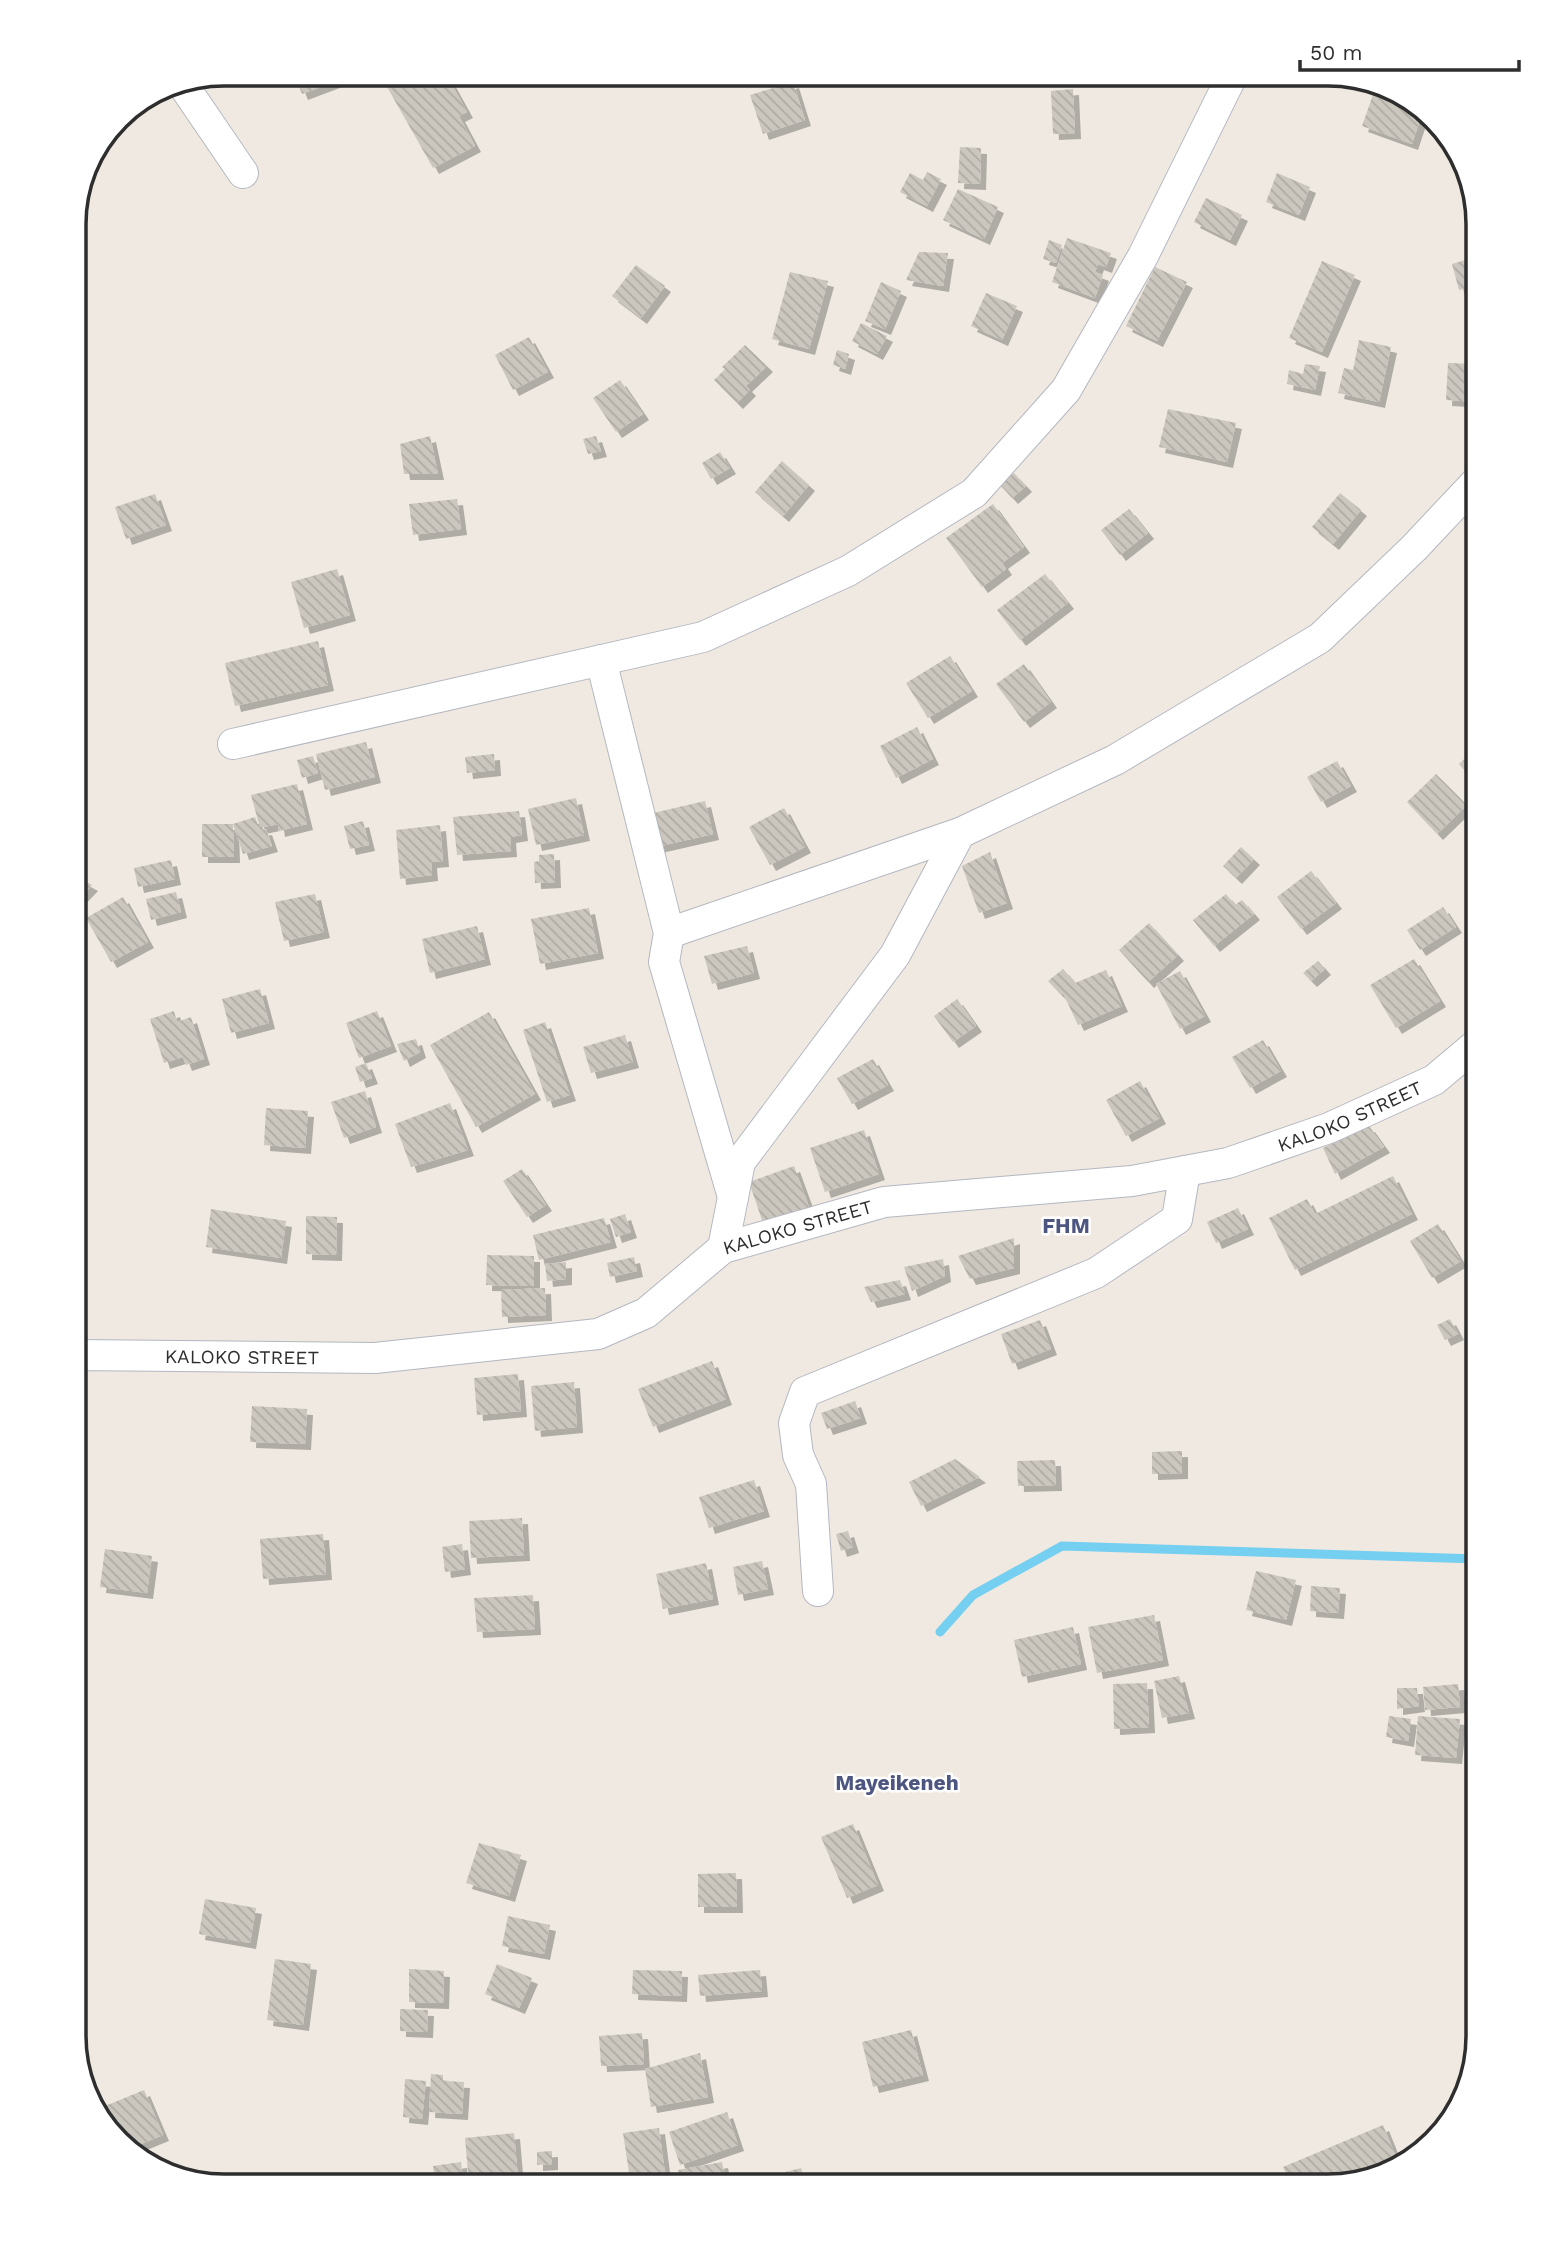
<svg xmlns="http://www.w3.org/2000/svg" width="1552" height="2260" font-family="'Work Sans',sans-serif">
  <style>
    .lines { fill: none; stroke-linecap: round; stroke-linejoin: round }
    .stream { stroke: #75cff0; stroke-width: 9 }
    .building { fill: url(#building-back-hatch); filter: url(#shadow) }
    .minor-casing { stroke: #b4b7c1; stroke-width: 32 }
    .minor { stroke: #fff; stroke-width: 30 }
    .labels { text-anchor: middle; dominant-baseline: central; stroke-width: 5; stroke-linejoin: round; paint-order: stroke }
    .street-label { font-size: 19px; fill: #2e2e2e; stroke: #fff }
    .neighbourhood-label { font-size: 21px; font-weight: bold; fill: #4d5680; stroke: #fff }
    .rim { fill: none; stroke: #2e2e2e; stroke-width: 3.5 }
  </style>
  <defs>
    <pattern id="building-back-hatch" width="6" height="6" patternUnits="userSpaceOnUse" patternTransform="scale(1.75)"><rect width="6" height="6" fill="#cbc7bf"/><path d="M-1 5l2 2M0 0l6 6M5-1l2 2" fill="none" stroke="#afaba4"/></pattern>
    <filter id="shadow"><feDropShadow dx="6" dy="6" stdDeviation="0" flood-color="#0004"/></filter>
  </defs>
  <rect width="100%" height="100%" fill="#efe9e1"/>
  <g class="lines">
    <!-- stream -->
    <path class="stream" d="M940,1632L973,1595L1062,1546L1478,1559"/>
  </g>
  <!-- building -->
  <path class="building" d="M294,74H337L339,80L302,94Z
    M407,74L413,82L429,74H446L467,112L459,116L475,146L433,168L386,85Z
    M793,82L805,120L763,134L750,95Z
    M1073,89L1075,133L1053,134L1051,91Z
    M1375,89L1416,103L1423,111L1412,144L1362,126Z
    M960,147L981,148L980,184L958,183Z
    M927,172L941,179L927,206L900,192L910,173L923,180Z
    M1277,173L1310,187L1299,215L1266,202Z
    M958,189L998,207L984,239L943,220Z
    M1206,198L1242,215L1230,240L1194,222Z
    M1067,238L1111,253L1106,267L1098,264L1095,272L1103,275L1095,298L1052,282Z
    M1049,240L1062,245L1056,263L1043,259Z
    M919,252L948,253L943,286L906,280Z
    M1465,260L1472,287L1459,290L1452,264Z
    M1322,261L1355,275L1322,352L1289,338Z
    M636,265L665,286L641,318L612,296Z
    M1155,267L1187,282L1157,341L1126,326Z
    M790,272L828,281L809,349L772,339Z
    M881,282L901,291L885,329L865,321Z
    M986,293L1017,306L1002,340L971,326Z
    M861,323L887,336L877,354L852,341Z
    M529,337L548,372L513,390L495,355Z
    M1359,340L1391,347L1379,402L1338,393L1344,368L1353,370Z
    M745,345L767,366L746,386L750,390L737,403L714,380L725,369L722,367Z
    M837,350L849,354L845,369L833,365Z
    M1448,363L1478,364V402L1446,400Z
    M1305,364L1320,366L1315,390L1287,384L1289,370L1303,374Z
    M620,380L643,414L616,432L593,398Z
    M1168,409L1236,423L1227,462L1159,447Z
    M430,436L438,474H404L400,444Z
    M596,436L601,451L588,454L583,439Z
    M720,452L730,468L711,479L702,463Z
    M782,461L809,485L783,516L755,492Z
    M1014,473L1026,486L1012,498L1000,485Z
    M1340,493L1361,510L1333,544L1312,527Z
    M155,494L166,525L126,539L115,507Z
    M457,499L461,529L413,535L409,504Z
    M993,504L1024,547L1002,563L1006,569L982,587L946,538Z
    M1129,509L1148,533L1120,555L1101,530Z
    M337,569L350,615L304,628L291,582Z
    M1045,574L1068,603L1020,640L997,610Z
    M1478,617V638L1469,622Z
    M318,641L328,685L235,706L225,663Z
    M950,656L972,691L928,718L906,683Z
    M1024,664L1051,702L1024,722L996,684Z
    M917,727L933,759L896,778L880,746Z
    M366,742L375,777L325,790L316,754Z
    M1478,746V786L1459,764Z
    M494,754L495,770L467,773L465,757Z
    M313,756L318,773L302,778L297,760Z
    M1337,761L1351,786L1321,802L1307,777Z
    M1436,774L1467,805L1437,834L1407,802Z
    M297,784L307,824L279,831L278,824L260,828L251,795Z
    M576,798L584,835L536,845L528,809Z
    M705,801L713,834L656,847L649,814Z
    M784,808L805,847L770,865L749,827Z
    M519,811L522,835L510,837L511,851L457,855L453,817Z
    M255,817L260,830L266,829L272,846L243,854L233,824L234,857H202V824H233Z
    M363,821L369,845L350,849L344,826Z
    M440,825L443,861L431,862L432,875L400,879L396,830Z
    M1241,847L1254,859L1236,878L1223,866Z
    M990,852L1007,903L979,913L962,866Z
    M554,854L555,882L535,883L534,862L539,861V855Z
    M171,860L175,879L138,887L134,868Z
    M1311,871L1336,903L1301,929L1277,897Z
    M74,875L92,885L74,904Z
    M176,892L181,912L151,920L146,899Z
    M315,894L324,932L284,941L275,902Z
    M1226,894L1235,905L1242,900L1254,914L1214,946L1193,920Z
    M123,897L148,942L111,962L86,918Z
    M1443,907L1456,927L1420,950L1407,930Z
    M589,908L598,953L540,964L531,919Z
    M1149,923L1178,955L1148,982L1119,950Z
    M477,926L485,959L430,973L422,939Z
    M747,946L754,973L712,984L704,956Z
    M1414,959L1440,1001L1396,1028L1370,985Z
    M1318,961L1325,969L1311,981L1303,973Z
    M1063,969L1075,983L1106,970L1122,1006L1078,1025L1063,993L1061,995L1048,981Z
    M1180,971L1205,1016L1180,1029L1156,984Z
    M260,989L269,1023L231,1033L222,999Z
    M957,999L976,1026L953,1042L934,1016Z
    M174,1011L177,1022L191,1017L204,1059L186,1065L183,1057L164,1063L150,1019Z
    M377,1011L391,1046L359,1058L346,1023Z
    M489,1012L535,1094L476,1127L430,1045Z
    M545,1022L570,1095L547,1102L523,1030Z
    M625,1035L633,1062L591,1073L583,1047Z
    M416,1039L420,1052L404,1061L397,1044Z
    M1263,1040L1281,1071L1250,1088L1232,1057Z
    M873,1059L888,1085L852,1104L837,1078Z
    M366,1063L372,1078L360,1082L355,1067Z
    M1140,1081L1160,1118L1126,1136L1106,1100Z
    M365,1091L376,1127L344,1138L331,1102Z
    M450,1103L468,1150L411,1167L395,1124Z
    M266,1108L308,1111L305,1148L264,1145Z
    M1369,1126L1384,1147L1335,1174L1323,1148Z
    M864,1130L879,1174L825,1192L810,1148Z
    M794,1166L809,1207L763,1223L749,1182Z
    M522,1169L546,1205L527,1217L503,1181Z
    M1393,1176L1412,1214L1295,1270L1269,1218L1307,1199L1315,1214Z
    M1238,1208L1248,1229L1216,1243L1207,1222Z
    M211,1209L286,1221L281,1258L206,1247Z
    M625,1214L631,1232L616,1237L610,1219Z
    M306,1216L337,1217L336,1255L306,1254Z
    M604,1218L611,1242L539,1260L533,1235Z
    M1438,1224L1461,1261L1432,1278L1410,1241Z
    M1014,1238V1268L970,1279L958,1256Z
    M487,1255L534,1256V1286L486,1285Z
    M634,1257L637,1271L610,1277L607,1263Z
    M943,1259L945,1276L912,1291L904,1267Z
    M566,1262V1279L547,1281L545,1264Z
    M900,1280L905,1294L871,1302L864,1287Z
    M545,1288L546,1315L502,1317L501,1290Z
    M1450,1319L1458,1334L1445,1340L1437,1325Z
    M1040,1320L1051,1349L1012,1364L1001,1334Z
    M712,1361L726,1399L653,1427L638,1389Z
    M518,1374L521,1411L477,1415L474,1378Z
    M574,1382L577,1427L535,1431L531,1386Z
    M855,1401L861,1418L827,1429L821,1413Z
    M252,1406L307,1409L305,1444L250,1442Z
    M1182,1451V1473L1152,1474V1452Z
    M955,1459L980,1477L921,1506L909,1482Z
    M1055,1460L1056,1485L1018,1486L1017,1461Z
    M754,1480L764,1511L709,1528L699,1497Z
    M522,1518L524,1555L471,1558L469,1521Z
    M848,1531L853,1547L841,1551L836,1534Z
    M323,1534L326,1574L263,1579L260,1539Z
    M462,1544L465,1569L445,1572L442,1547Z
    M105,1549L152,1556L147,1593L100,1587Z
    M762,1561L768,1589L738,1595L733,1567Z
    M706,1563L713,1599L663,1609L656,1574Z
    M1256,1571L1296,1580L1286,1620L1246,1610Z
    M1311,1586L1340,1588L1338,1613L1310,1611Z
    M533,1595L535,1629L477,1632L474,1598Z
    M1154,1615L1163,1660L1097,1673L1088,1627Z
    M1073,1627L1081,1664L1022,1677L1014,1640Z
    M1179,1676L1189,1713L1162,1718L1154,1681Z
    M1147,1683L1149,1727L1114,1729L1113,1684Z
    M1458,1684L1460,1707L1425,1710L1423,1687Z
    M1397,1688H1417L1419,1706L1397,1709Z
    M1389,1716L1411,1719L1408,1741L1386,1737Z
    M1418,1716L1460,1719L1456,1758L1415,1755Z
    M853,1824L878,1885L847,1898L821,1837Z
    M479,1843L521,1855L509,1896L466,1883Z
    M736,1873L737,1907H698V1874Z
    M205,1899L256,1908L250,1943L199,1934Z
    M508,1916L550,1925L544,1954L502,1946Z
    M275,1959L311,1964L303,2025L267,2020Z
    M497,1964L532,1978L519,2008L485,1994Z
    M409,1969L444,1971L443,2003L409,2002Z
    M633,1970L682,1971L681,1996L632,1994Z
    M760,1970L762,1991L700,1996L698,1975Z
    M400,2009L428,2010L427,2032L400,2031Z
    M911,2030L923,2075L873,2087L862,2042Z
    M642,2033L644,2064L601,2066L599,2036Z
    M700,2053L708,2097L651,2107L645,2069Z
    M431,2074L443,2075V2081L464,2082L462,2114L429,2112Z
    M405,2079L426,2081L422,2119L403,2117Z
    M144,2090L163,2135L131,2148L93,2111Z
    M727,2112L738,2145L680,2165L669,2132Z
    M1383,2125L1400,2167L1329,2186H1292L1283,2167Z
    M659,2128L665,2174L630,2179L623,2133Z
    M514,2133L518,2179L469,2184L465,2138Z
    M552,2151V2164L537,2165V2152Z
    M461,2162L463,2182L435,2185L433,2166Z
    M722,2162L727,2186H681L678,2170Z
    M801,2168L807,2186H789L785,2172Z"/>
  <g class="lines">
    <defs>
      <g id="minor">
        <path d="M181,82L243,173"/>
        <path d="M601,660L669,933L664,962L733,1197"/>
        <path d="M233,744L703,637L848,571L974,493L1066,390L1143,256L1233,74"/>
        <path d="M669,933L960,833L1115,760L1320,638L1414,548L1478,480"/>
        <path d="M723,1248L740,1162L895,955L960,833"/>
        <path id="s1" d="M74,1358L75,1355L375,1358L598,1334L646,1313L723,1248L884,1202L1132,1181L1228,1163L1329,1128L1434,1080L1478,1043"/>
        <path d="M818,1591L811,1484L798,1455L794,1423L805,1392L1096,1273L1177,1219L1185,1171"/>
      </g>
    </defs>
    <!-- minor casing -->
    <use href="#minor" class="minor-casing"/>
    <!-- minor -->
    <use href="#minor" class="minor"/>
  </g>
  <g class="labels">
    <!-- street labels -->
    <g class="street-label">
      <text stroke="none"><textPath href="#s1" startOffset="1325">KALOKO STREET</textPath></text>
      <text stroke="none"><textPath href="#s1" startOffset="758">KALOKO STREET</textPath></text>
      <text stroke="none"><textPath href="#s1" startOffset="170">KALOKO STREET</textPath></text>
    </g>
    <!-- neighbourhood labels -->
    <g class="neighbourhood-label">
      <text x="1066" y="1225">FHM</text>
      <text x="897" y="1782">Mayeikeneh</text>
    </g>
  </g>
  <!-- crop -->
  <path d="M0 0H1552V2260H0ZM224 86H1328A138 138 0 0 1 1466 224V2036A138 138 0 0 1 1328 2174H224A138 138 0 0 1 86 2036V224A138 138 0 0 1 224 86Z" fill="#fff" fill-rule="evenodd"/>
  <path class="rim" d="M224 86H1328A138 138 0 0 1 1466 224V2036A138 138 0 0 1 1328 2174H224A138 138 0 0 1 86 2036V224A138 138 0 0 1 224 86Z"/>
  <!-- scale -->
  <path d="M1300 60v10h219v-10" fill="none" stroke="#2e2e2e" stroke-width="3.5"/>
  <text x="1310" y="60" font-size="21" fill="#2e2e2e" stroke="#ffffff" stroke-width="5" paint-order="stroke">50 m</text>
</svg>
